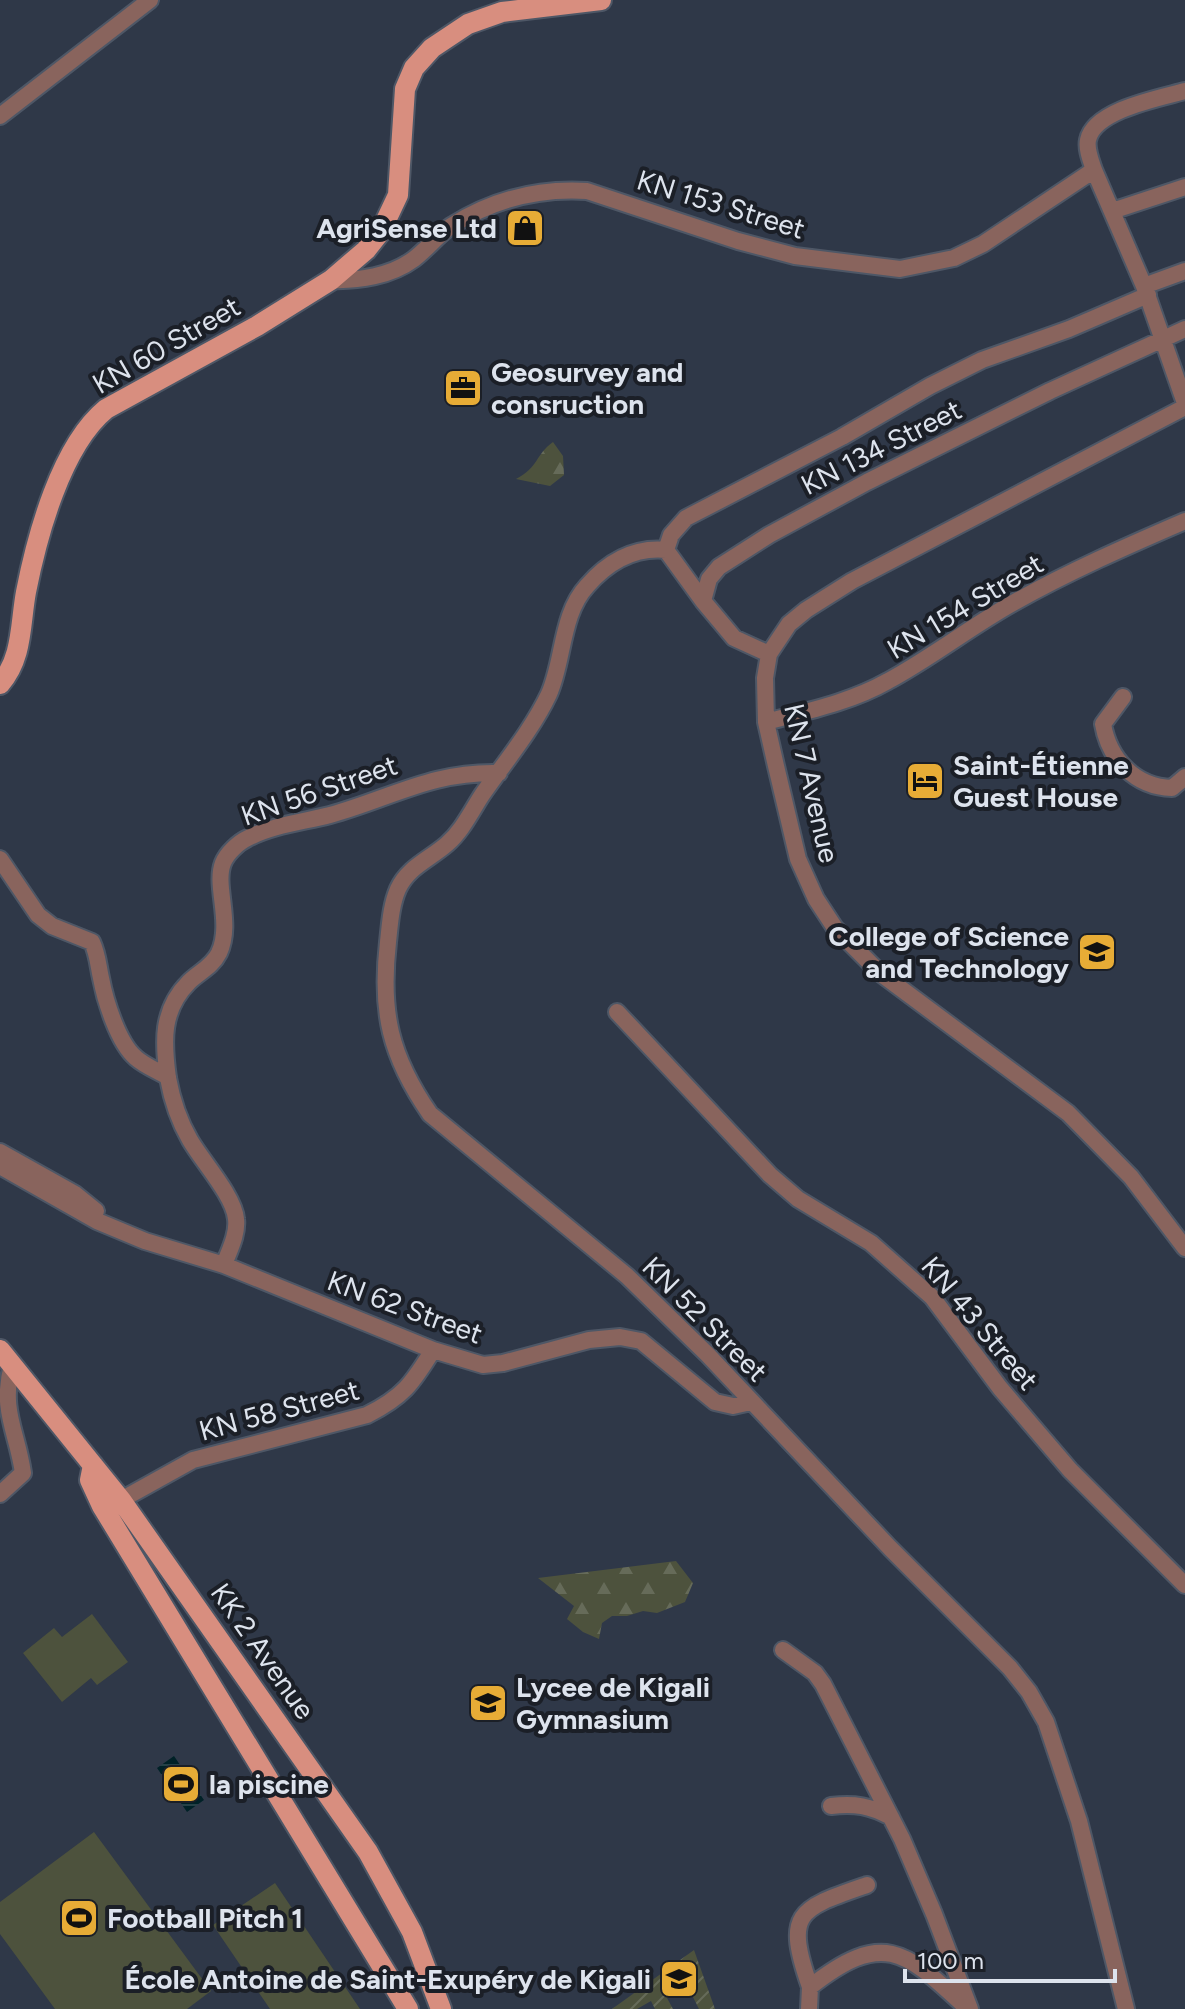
<svg xmlns="http://www.w3.org/2000/svg" width="1185" height="2009" font-family="Figtree,sans-serif">
  <style>
    .grass { fill: #4d523d }
    .forest { fill: url(#forest-firs) }
    .garden { fill: url(#garden-furrows) }
    .water { fill: url(#water-rules) }
    .lines { fill: none; stroke-linecap: round; stroke-linejoin: round }
    .minor-casing { stroke: #4e5766; stroke-width: 20 }
    .major-casing { stroke: #4e5766; stroke-width: 24 }
    .minor { stroke: #89645d; stroke-width: 16 }
    .major { stroke: #d88e7f; stroke-width: 20 }
    .labels { text-anchor: middle; dominant-baseline: central; stroke-width: 8; stroke-linejoin: round; paint-order: stroke }
    .street-label { font-size: 28px; fill: #dde3ed; stroke: #1b1f27 }
    .poi-label { font-size: 28px; font-weight: bold; fill: #dde3ed; stroke: #1b1f27; text-anchor: start }
  </style>
  <defs>
    <pattern id="forest-firs" width="22" height="20" patternUnits="userSpaceOnUse" patternTransform="scale(2)"><rect width="22" height="20" fill="#4d523d"/><path d="M5 1l3.5 6h-7zM16 11l3.5 6h-7z" fill="#666b59"/></pattern>
    <pattern id="garden-furrows" width="10" height="10" patternUnits="userSpaceOnUse" patternTransform="scale(2)"><rect width="10" height="10" fill="#4d523d"/><path d="M-1 1l2-2M0 10L10 0M9 11l2-2" fill="none" stroke="#666b59"/></pattern>
    <pattern id="water-rules" width="6" height="5" patternUnits="userSpaceOnUse" patternTransform="scale(2)"><rect width="6" height="5" fill="#002127"/><path d="M0 2.5h6" fill="none" stroke="#254147"/></pattern>
  </defs>
  <rect width="100%" height="100%" fill="#2f3848"/>
  <!-- grass -->
  <path class="grass" d="M92,1614L128,1662L97,1685L91,1678L62,1702L23,1653L54,1628L62,1637Z
    M94,1832L211,1991L187,2009H55L0,1934V1902Z
    M275,1883L360,2009H270L213,1925Z"/>
  <!-- forest -->
  <path class="forest" d="M553,442L563,456L564,475L550,486L516,479C539,467 535,455 553,442Z
    M676,1561L693,1583L685,1602L657,1613L643,1611L627,1616H612L602,1623L599,1639L583,1632L567,1619L574,1606L538,1578Z"/>
  <!-- garden -->
  <path class="garden" d="M694,1950L715,2009H699L688,1987L667,1998L673,2009H655L651,2001L637,2009H612Z"/>
  <!-- water -->
  <path class="water" d="M174,1756L204,1800L187,1812L157,1768Z"/>
  <g class="lines">
    <defs>
      <path id="minor" d="M1185,91C1160,98 1094,110 1088,140C1086,149 1091,161 1094,170L1144,286L1185,403
        M0,116L150,0
        M1112,211L1185,187
        M331,280C359,281 391,276 414,259C427,249 438,235 451,226C492,200 539,188 587,191L738,241L795,256L900,269L954,258L983,244L1094,170
        M1144,286L1185,271
        M1185,407L852,581L806,610L789,624L769,654L765,678L766,722L776,766L798,859L816,899L835,928L880,973L1068,1113L1131,1177L1185,1248
        M666,550L671,535L686,518L842,437L930,386L982,360L1069,329L1148,295
        M703,601L666,550C634,547 608,562 587,586C561,614 564,660 549,694C532,730 505,762 482,795C471,812 462,831 447,844C430,859 408,867 398,889C391,905 390,924 388,942C380,1012 390,1056 430,1114L627,1276L707,1354L890,1548L1010,1668L1029,1692L1046,1722L1079,1821L1126,2009
        M769,654L734,638L703,601L709,579L719,567L769,535L867,482L1050,391L1185,329
        M1123,697L1103,724C1109,759 1135,787 1172,788L1185,777
        M766,722C808,711 851,702 888,681C931,658 970,627 1013,603C1068,572 1127,546 1185,521
        M0,859L38,915L52,926L92,942C98,955 98,965 101,978C105,1000 118,1043 136,1058C145,1066 158,1071 168,1077
        M617,1012L770,1175L798,1199L871,1243L932,1297L1000,1388L1070,1470L1185,1585
        M0,1152L75,1194L96,1211
        M0,1166L97,1221L145,1241L224,1265L433,1350L483,1365L503,1363L589,1340L620,1337L641,1341L715,1402L733,1406L751,1402
        M224,1265C229,1251 238,1234 236,1219C234,1196 202,1161 190,1140C179,1121 172,1100 168,1078C163,1042 161,1010 189,982C199,972 212,967 219,953C233,923 214,886 223,863C227,853 239,842 248,838C273,825 303,822 330,815C391,798 433,771 499,773
        M0,1494L23,1473C17,1431 0,1410 12,1365
        M121,1500L193,1460L367,1415C403,1397 412,1384 433,1350
        M783,1650L815,1673L823,1684L902,1839L934,1914L970,2009
        M831,1806C855,1803 870,1806 891,1817
        M810,1987C784,1912 798,1909 867,1885
        M809,2009L810,1987C885,1928 906,1952 968,2009"/>
      <path id="major" d="M0,684C23,658 20,624 26,592C37,536 61,446 106,409L257,326L331,280L366,250L381,231L398,195L405,89L414,68L432,48L468,24L502,12L601,0
        M0,1350L121,1500L368,1852L412,1932L441,2009
        M93,1465L90,1480L102,1506L408,2009"/>
    </defs>
    <!-- minor casing -->
    <use href="#minor" class="minor-casing"/>
    <!-- major casing -->
    <use href="#major" class="major-casing"/>
    <!-- minor -->
    <use href="#minor" class="minor"/>
    <!-- major -->
    <use href="#major" class="major"/>
  </g>
  <!-- icons -->
  <defs>
    <symbol id="shop-square" viewBox="-11 -11 22 22"><rect x="-9" y="-9" width="18" height="18" rx="4" fill="#e7ac36" stroke="#1b1f27"/><path d="M-5-2.5h2.3a2.7 3.5 0 0 1 5.4 0H5L5.5 6h-11ZM-1.5-2.5h3a1.5 2.3 0 0 0-3 0Z" fill="#111"/></symbol>
    <symbol id="office-square" viewBox="-11 -11 22 22"><rect x="-9" y="-9" width="18" height="18" rx="4" fill="#e7ac36" stroke="#1b1f27"/><path d="M-6-3h4V-5.5h4V-3h4V5H-6ZM-1-4.5V-3h2v-1.5ZM-6 0V1H6V0Z" fill="#111"/></symbol>
    <symbol id="hotel-square" viewBox="-11 -11 22 22"><rect x="-9" y="-9" width="18" height="18" rx="4" fill="#e7ac36" stroke="#1b1f27"/><path d="M-6-4.5h1.5V1H6V5H4.5V3h-9V5H-6ZM-4 0a1.8 1.8 0 1 1 3.6 0ZM.5 0V-2.5h3Q6-2.5 6 0Z" fill="#111"/></symbol>
    <symbol id="university-square" viewBox="-11 -11 22 22"><rect x="-9" y="-9" width="18" height="18" rx="4" fill="#e7ac36" stroke="#1b1f27"/><path d="M0-5L7-2L0 1L-7-2ZM-4 1L0 2.5L4 1V4Q0 6-4 4Z" fill="#111"/></symbol>
    <symbol id="school-square" viewBox="-11 -11 22 22"><rect x="-9" y="-9" width="18" height="18" rx="4" fill="#e7ac36" stroke="#1b1f27"/><path d="M0-5L7-2L0 1L-7-2ZM-4 1L0 2.5L4 1V4Q0 6-4 4Z" fill="#111"/></symbol>
    <symbol id="stadium-square" viewBox="-11 -11 22 22"><rect x="-9" y="-9" width="18" height="18" rx="4" fill="#e7ac36" stroke="#1b1f27"/><path d="M0-5a6.5 5 0 1 0 0 10a6.5 5 0 1 0 0-10ZM-3.5-1.8h7v3.6h-7Z" fill="#111"/></symbol>
  </defs>
  <g fill-rule="evenodd">
    <use href="#shop-square" x="503" y="206" width="44" height="44"/>
    <use href="#office-square" x="441" y="366" width="44" height="44"/>
    <use href="#hotel-square" x="903" y="759" width="44" height="44"/>
    <use href="#university-square" x="1075" y="930" width="44" height="44"/>
    <use href="#school-square" x="466" y="1681" width="44" height="44"/>
    <use href="#stadium-square" x="159" y="1762" width="44" height="44"/>
    <use href="#stadium-square" x="57" y="1896" width="44" height="44"/>
    <use href="#school-square" x="657" y="1957" width="44" height="44"/>
  </g>
  <g class="labels">
    <!-- street labels -->
    <g class="street-label">
      <text transform="translate(721 204) rotate(17)">KN 153 Street</text>
      <text transform="translate(166 345) rotate(-30)">KN 60 Street</text>
      <text transform="translate(881 447) rotate(-27)">KN 134 Street</text>
      <text transform="translate(965 606) rotate(-31)">KN 154 Street</text>
      <text transform="translate(812 783) rotate(77)">KN 7 Avenue</text>
      <text transform="translate(319 790) rotate(-19)">KN 56 Street</text>
      <text transform="translate(405 1307) rotate(20)">KN 62 Street</text>
      <text transform="translate(705 1319) rotate(45)">KN 52 Street</text>
      <text transform="translate(980 1323) rotate(50)">KN 43 Street</text>
      <text transform="translate(279 1410) rotate(-15)">KN 58 Street</text>
      <text transform="translate(263 1651) rotate(55)">KK 2 Avenue</text>
    </g>
    <!-- poi labels -->
    <g class="poi-label">
      <text x="497" y="228" text-anchor="end">AgriSense Ltd</text>
      <text x="491" y="372">Geosurvey and<tspan x="491" dy="32">consruction</tspan></text>
      <text x="953" y="765">Saint-Étienne<tspan x="953" dy="32">Guest House</tspan></text>
      <text x="1069" y="936" text-anchor="end">College of Science<tspan x="1069" dy="32">and Technology</tspan></text>
      <text x="516" y="1687">Lycee de Kigali<tspan x="516" dy="32">Gymnasium</tspan></text>
      <text x="209" y="1784">la piscine</text>
      <text x="107" y="1918">Football Pitch 1</text>
      <text x="651" y="1979" text-anchor="end">École Antoine de Saint-Exupéry de Kigali</text>
    </g>
  </g>
  <!-- scale -->
  <path d="M905 1969v12h210v-12" fill="none" stroke="#dde3ed" stroke-width="4"/>
  <text x="917" y="1969" font-size="24" fill="#dde3ed" stroke="#1b1f27" stroke-width="6" paint-order="stroke">100 m</text>
</svg>
